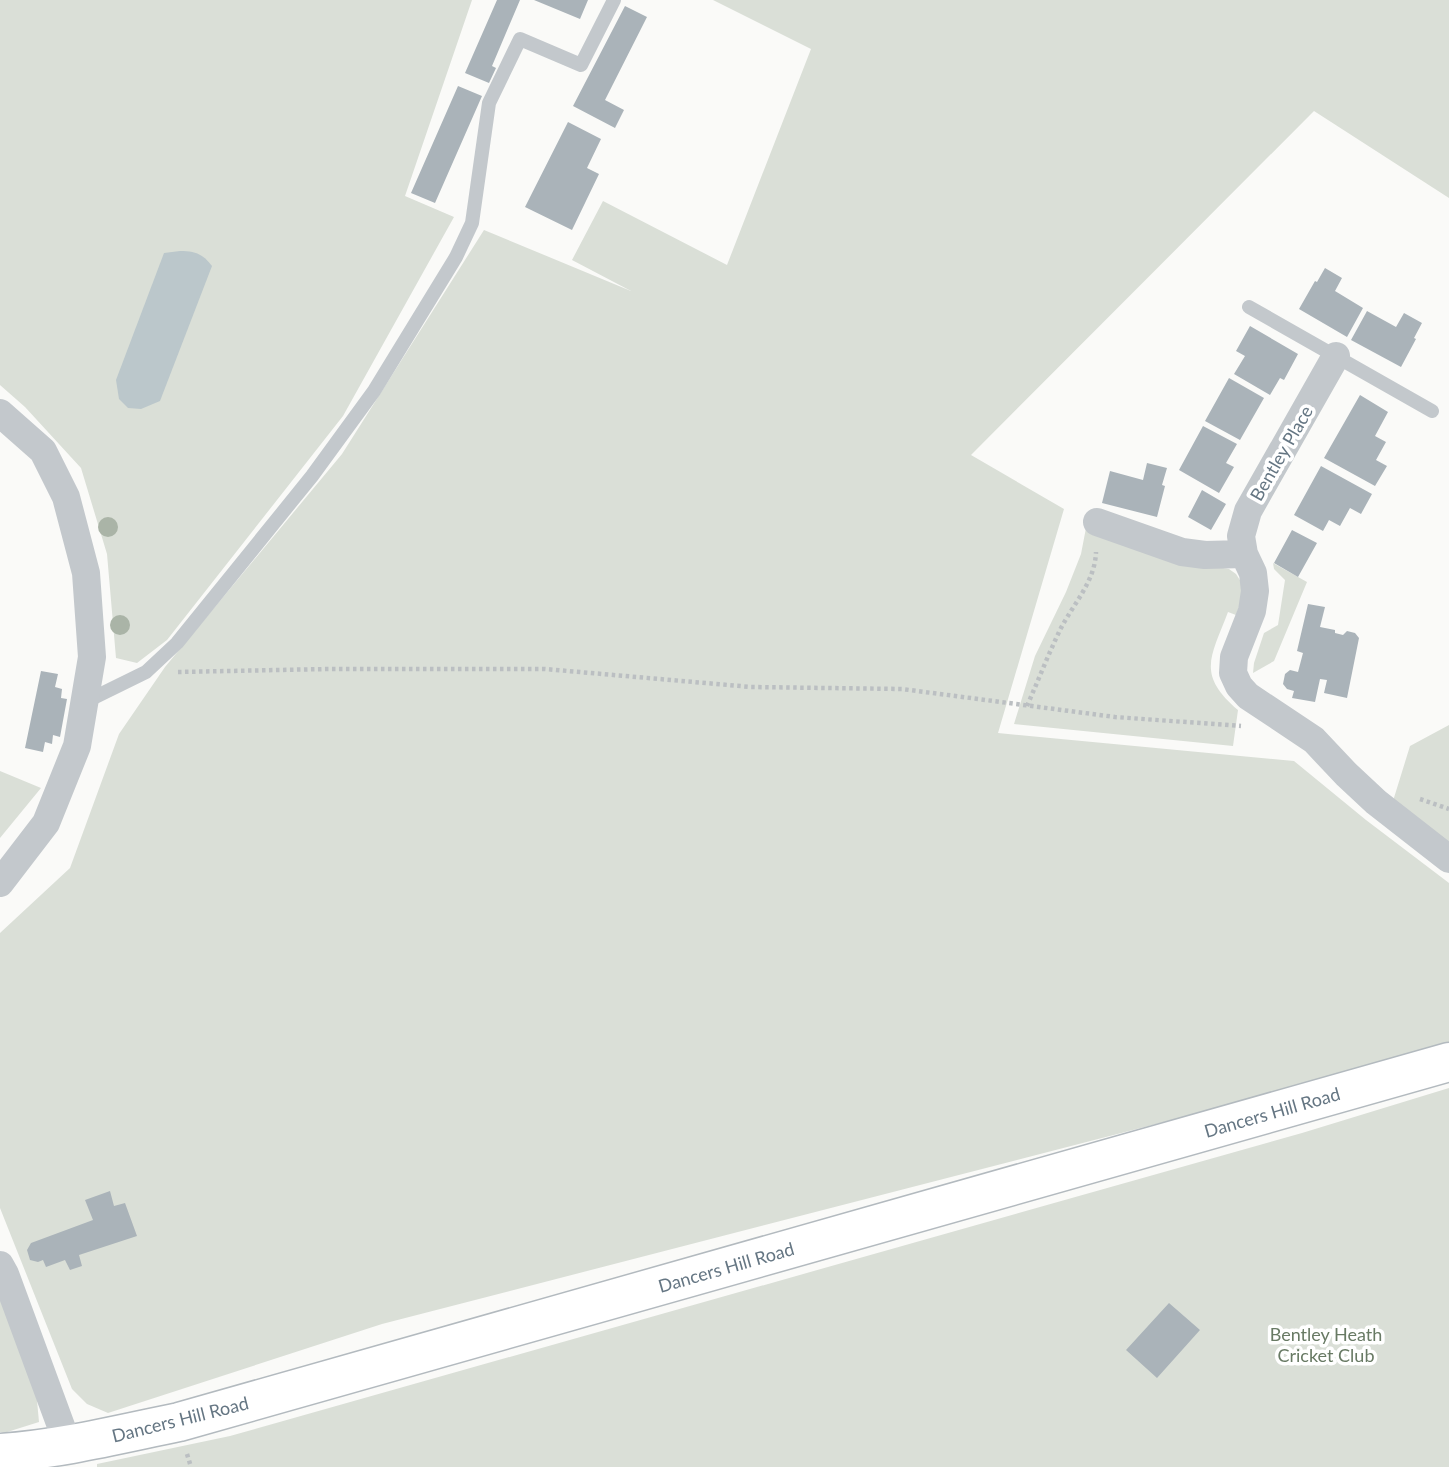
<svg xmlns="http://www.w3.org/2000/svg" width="1449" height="1467" font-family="Lato,sans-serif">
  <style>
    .green { fill: #dadfd7 }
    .water { fill: #bbc7cb }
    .building { fill: #aab3b9 }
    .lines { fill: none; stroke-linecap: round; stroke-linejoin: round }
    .secondary-casing { stroke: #b3babf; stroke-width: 41 }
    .path { stroke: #bbbfc2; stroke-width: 4.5; stroke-dasharray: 3.5 3.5; stroke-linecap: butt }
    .lane { stroke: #c3c8cc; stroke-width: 14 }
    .street { stroke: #c3c8cc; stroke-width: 28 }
    .secondary { stroke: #fff; stroke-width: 38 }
    .tree { fill: #aab4a7 }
    .labels { text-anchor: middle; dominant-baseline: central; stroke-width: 7; stroke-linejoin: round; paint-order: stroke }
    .street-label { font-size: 18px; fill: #657683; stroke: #fff }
    .park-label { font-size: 18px; fill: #687a64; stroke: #fff }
  </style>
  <rect width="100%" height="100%" fill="#fafaf8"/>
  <!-- green -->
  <path class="green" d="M0,0H472L405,196L454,217L343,416L167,640L137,663L116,658L107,554L81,468L25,407L0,385Z
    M713,0H1449V198L1314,111L971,455L1064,509L998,733L1294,761L1366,820L1449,883V1045L1303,1086L382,1324L108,1413L87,1404L72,1389L0,1208V933L70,868L119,734L165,667L342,454L484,230L631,291L572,260L603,201L727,265L811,49Z
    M1086,528L1187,562L1229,569L1236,574L1243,585V596L1236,615L1228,612C1211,657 1196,674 1238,710L1233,746L1014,724L1035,656L1066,592L1081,554Z
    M1273,563L1307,582L1274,661L1253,673L1254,663L1264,633L1278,625L1285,580L1274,569Z
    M1449,725V845L1393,801L1410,746Z
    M0,771L41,788L0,838Z
    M1449,1088V1467H97V1464L230,1436L1302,1133Z
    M0,1297L36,1390L39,1422L4,1433L0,1432Z"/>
  <!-- water -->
  <path class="water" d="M180,251C195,251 203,254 212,266L160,401L141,409L128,408L119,399L116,380L164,253Z"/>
  <!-- building -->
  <path class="building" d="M497,0H520L492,66L496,68L489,83L465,73Z
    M534,0H588L580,19Z
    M625,6L647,17L605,100L624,110L615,128L573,106Z
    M458,86L482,96L435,203L411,193Z
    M568,122L601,139L587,168L599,174L572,230L525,207Z
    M1325,268L1342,278L1335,291L1363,308L1347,337L1299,309L1315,281L1317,282Z
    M1367,311L1396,327L1404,313L1422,323L1414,338L1416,339L1401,367L1351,340Z
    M1250,326L1298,354L1284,380L1280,378L1270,395L1234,374L1245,356L1236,351Z
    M1229,378L1264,398L1240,440L1205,421Z
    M1360,395L1388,412L1375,436L1386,442L1376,460L1387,466L1375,486L1324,458Z
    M1203,426L1237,444L1226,463L1234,467L1219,493L1179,470Z
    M1147,463L1167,468L1162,485L1165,486L1157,517L1102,503L1110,471L1143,480Z
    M1321,466L1372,494L1361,514L1350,508L1340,526L1329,520L1323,531L1294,515Z
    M1202,490L1226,504L1211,530L1188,517Z
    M1292,530L1317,543L1298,577L1274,563Z
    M1308,604L1325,607L1320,627L1335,630V633L1343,635L1347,631L1355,633L1359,638L1347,698L1324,693L1327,680L1320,679L1315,702L1292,698L1294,691L1287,689L1283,684L1285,674L1290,670L1298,672L1303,653L1297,651Z
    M41,671L58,674L55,687L62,689L61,698L67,699L60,737L53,735L52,744L45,742L43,752L25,748Z
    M110,1191L114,1206L125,1203L137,1236L79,1255L82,1266L70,1270L65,1260L46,1267L43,1260L38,1262L30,1260L27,1250L31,1243L93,1220L85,1200Z
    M1169,1303L1200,1330L1157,1378L1126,1350Z"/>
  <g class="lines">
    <defs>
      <path id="secondary" d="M0,1453C61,1449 120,1434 179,1422L1449,1062"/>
    </defs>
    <!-- secondary casing -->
    <use href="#secondary" class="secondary-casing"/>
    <!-- path -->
    <path class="path" d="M178,672L328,669H545L751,687L902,689L1115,717L1241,726
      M1027,706C1038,681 1048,655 1060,630C1073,604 1095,582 1096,552
      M1420,799L1449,809
      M187,1454L191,1467"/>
    <!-- lane -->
    <path class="lane" d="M1249,307L1432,411
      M85,702L146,672L177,643L312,476L374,391L456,257L472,223L489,103L520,39L581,65L614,0"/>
    <!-- street -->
    <path class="street" d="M1336,356L1248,511L1241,536L1244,554L1253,573L1255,591L1252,611L1234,657L1233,673L1239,686L1248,696L1314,740L1346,774L1376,802L1449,859
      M0,413L43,451L66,497L86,573L92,657L77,746L46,823L0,883
      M1097,522L1182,552L1205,555L1244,554
      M0,1265L5,1274L68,1445"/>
    <!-- secondary -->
    <use href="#secondary" class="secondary"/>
  </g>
  <!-- trees -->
  <g class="tree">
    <circle cx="108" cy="527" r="10"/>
    <circle cx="120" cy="625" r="10"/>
  </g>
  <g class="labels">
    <!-- street labels -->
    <g class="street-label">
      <text transform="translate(1281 453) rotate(-60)">Bentley Place</text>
      <text transform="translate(1272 1112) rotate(-16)">Dancers Hill Road</text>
      <text transform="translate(726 1267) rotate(-16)">Dancers Hill Road</text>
      <text transform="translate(180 1419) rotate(-14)">Dancers Hill Road</text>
    </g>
    <!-- park labels -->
    <g class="park-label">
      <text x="1326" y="1334">Bentley Heath<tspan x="1326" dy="21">Cricket Club</tspan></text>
    </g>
  </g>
</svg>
